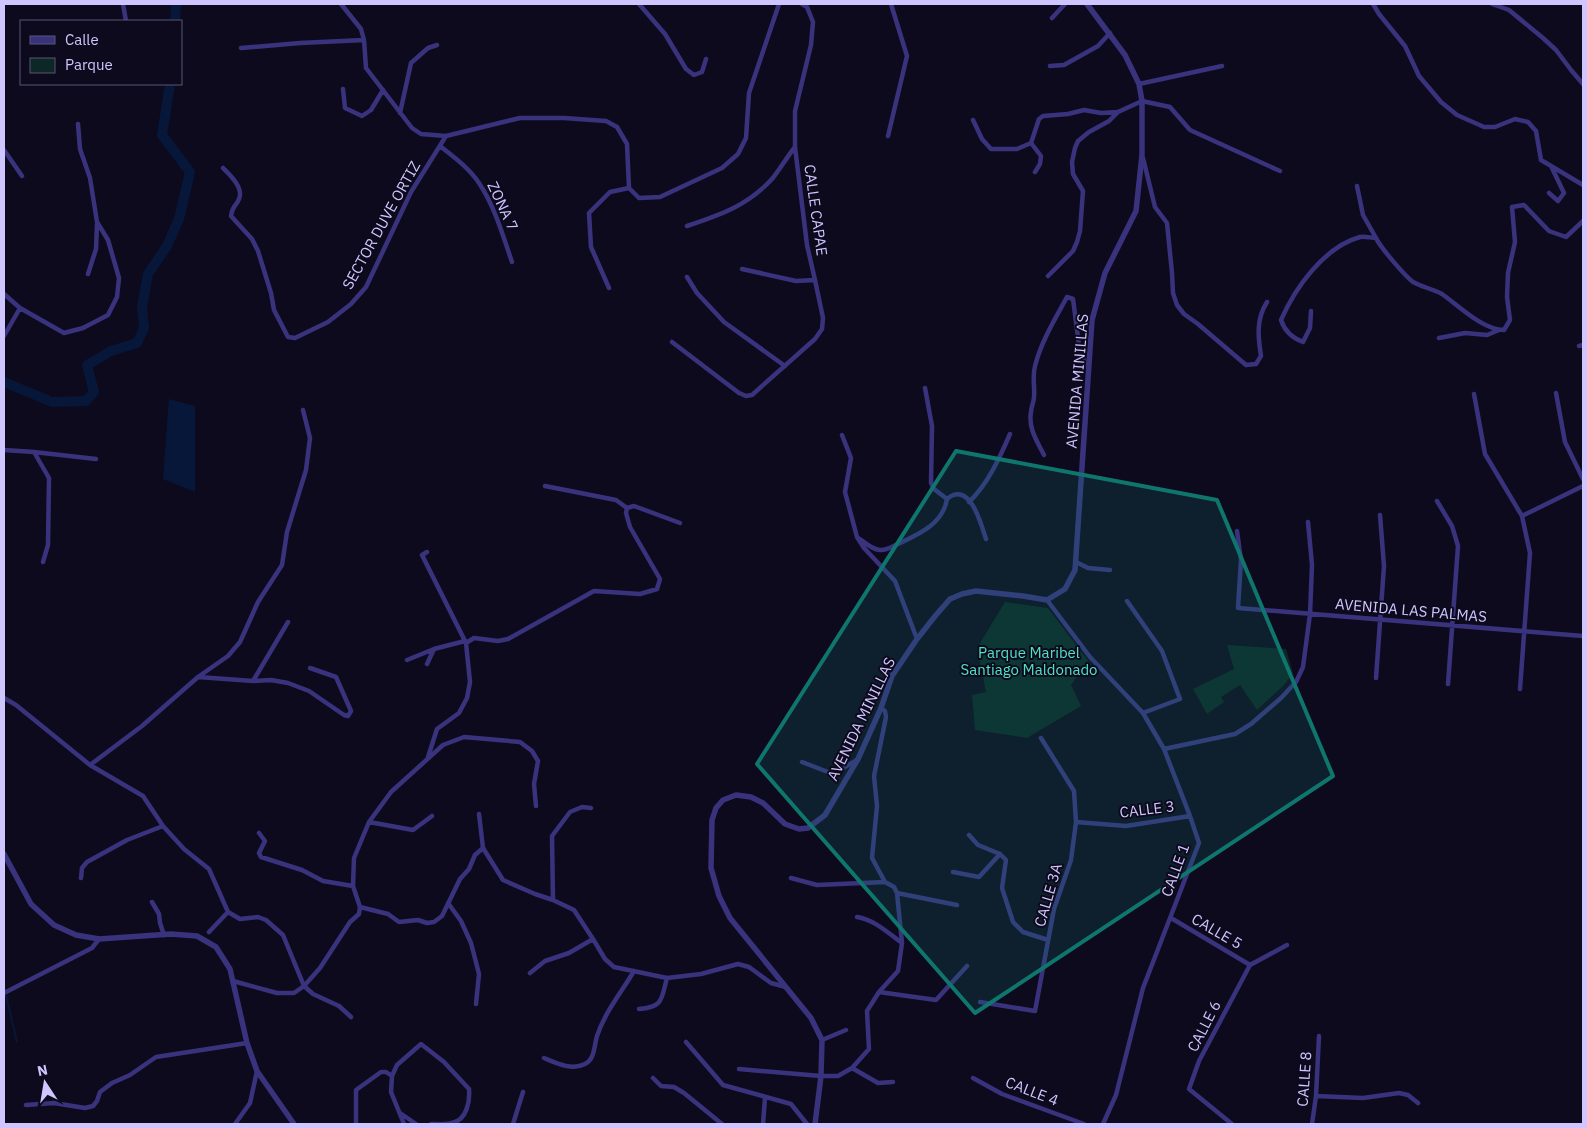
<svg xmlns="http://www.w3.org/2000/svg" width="1587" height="1128" font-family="'IBM Plex Sans',sans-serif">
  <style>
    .green { fill: #0d2727 }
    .water { fill: #06173a }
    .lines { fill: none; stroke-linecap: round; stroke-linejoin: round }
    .stream { stroke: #06173a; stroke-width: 2 }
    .river { stroke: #06173a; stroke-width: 10 }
    .minor { stroke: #39337e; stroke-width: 4.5 }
    .tertiary { stroke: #39337e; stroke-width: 5.5 }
    .marked { fill: #0f766e; fill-opacity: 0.2; stroke: #0f766e; stroke-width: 4; stroke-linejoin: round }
    .labels { text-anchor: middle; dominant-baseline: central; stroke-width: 4; stroke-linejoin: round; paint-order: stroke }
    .street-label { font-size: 15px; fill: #cfc6ff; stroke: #0e0a1d }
    .park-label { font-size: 15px; fill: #4ee3c3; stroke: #0e0a1d }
  </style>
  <rect width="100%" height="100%" fill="#0e0a1d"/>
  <!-- green -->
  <path class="green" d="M1005,602L1048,608L1089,662L1092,670L1079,674L1071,685L1081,706L1027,738L975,730L972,695L986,692L977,648Z
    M1227,645L1286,649L1293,673L1284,685L1257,710L1240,685L1221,697L1224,702L1207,714L1193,689L1234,669Z"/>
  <!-- water -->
  <path class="water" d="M169,399L195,406V492L163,479Z"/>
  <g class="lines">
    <!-- stream -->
    <path class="stream" d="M4,987L17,1042"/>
    <!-- river -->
    <path class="river" d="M175,21L176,4
      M4,382L52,402L86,401L94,392L87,365L111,351L137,343L144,328L142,307L148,274L167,246L179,219L190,172L162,135L170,84"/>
    <!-- minor -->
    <path class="minor" d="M123,4L126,21
      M341,4L361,29L364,40L366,68L412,128L421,134L446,136L520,118H564L606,121L617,127L627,144L629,188L639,198L660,197L722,168L738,154L746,138L749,93L779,4
      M639,4L665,34L686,69L694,75L702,72L706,59
      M1373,4L1379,14L1405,46L1419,76L1441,102L1457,115L1484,127H1495L1515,119L1528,122L1536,131L1541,160L1583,185
      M1492,4L1509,10L1543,38L1556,50L1571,70L1583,84
      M1052,18L1065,4
      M241,48L300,43L364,40
      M1050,66L1064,65L1098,46L1110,33
      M1139,84L1222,66
      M343,89L345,108L362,116L371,110L383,90
      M400,113L411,63L428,48L437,45
      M973,120L982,139L991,149H1017L1031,143L1039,119L1043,116L1068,114L1084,110L1101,113L1118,112L1142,101L1170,107L1190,130L1280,171
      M888,136L907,56L891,4
      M1031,143L1041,156L1040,164L1035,172
      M440,146C454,157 469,168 479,183C495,207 503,236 512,262
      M4,150L22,176
      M1143,158L1155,207L1167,223L1172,273L1173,293L1177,305L1184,314L1198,324L1246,365L1256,364L1261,356C1258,337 1256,319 1267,302
      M223,168C230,175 244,188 239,199C236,207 233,204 231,216L252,239L258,251L271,293L274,310L288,337L295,338L328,322L351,304L366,287L411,192L446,136
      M1357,186L1363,215L1376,238
      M1549,193L1558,201L1564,193L1552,168
      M687,226C720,215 747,206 772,179C780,169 787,157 795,147
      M742,269L796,281L815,280
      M88,274L96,249L97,224
      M1048,276L1073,251L1077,242L1080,231L1083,191L1073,174L1072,162L1075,148L1078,141L1089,132L1109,121L1118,112
      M687,277L697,293L724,322L785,366
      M609,288L591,247L589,213L610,192L629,188
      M4,294L20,308L64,333L83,328L108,315L117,297L119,278L108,240L97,222L90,178L80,149L78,124
      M1311,311L1310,328L1303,342C1292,338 1285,332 1281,320C1295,288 1324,247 1360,237C1365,236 1371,238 1376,238C1380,247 1405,276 1413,282C1422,287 1433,289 1442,294C1459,306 1483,330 1504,330L1510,320L1507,297L1508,273L1515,242L1512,207L1524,205L1549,231L1566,237L1583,221
      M4,336L20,308
      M1439,338L1465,333L1487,335L1499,330
      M672,342L739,393L746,396L752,395L815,339L822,329L823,318L815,280L807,245L795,147V111L811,45L813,22L807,7L802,4
      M1579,346L1583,345
      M1556,393L1565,442L1583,479
      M1474,394L1485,454L1522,516L1530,553L1520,689
      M842,435L851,458L845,492L857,537L864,548L895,581L917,639
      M4,450L34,452L96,459
      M34,452L49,478L48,545L43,562
      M1044,455C1037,441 1028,428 1031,412C1031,407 1034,402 1034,397C1035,387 1032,377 1035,366C1041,342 1055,319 1067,297L1073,299L1080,353L1088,368
      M545,486L616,500L627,508
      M947,499C970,480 981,524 986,539
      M1437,501L1452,526L1458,546L1448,684
      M969,502C988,484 1000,457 1010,434
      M1522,516L1583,486
      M1237,531L1241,560L1238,608L1583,636
      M857,537C863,541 872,550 880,550C886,551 893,546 898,544C919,534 943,524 947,499L934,489L931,483L932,426L925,388
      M427,552L422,555L466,643L470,682L467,698L459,713L437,729L428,757
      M1076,562L1088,568L1110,570
      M1047,600L1090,657L1143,713L1164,749L1190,816L1199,843L1143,988L1116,1095L1103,1124
      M1127,601L1162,651L1180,699L1143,713
      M466,643L474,638L498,641L508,639L594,591L640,594L657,589L660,579L630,527L626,513L627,508L634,506L680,523
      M407,660L434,649
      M427,664L434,649L465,641
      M198,677L253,681L271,680L288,683L309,691L344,715L348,716L351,711L336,677L310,668
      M1376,678L1384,566L1380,515
      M253,681L288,622
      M4,698L16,705L90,765L143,796L163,826L184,849L209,869L228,912L240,919L258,917L266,920L283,935L304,986L313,994L339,1006L351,1017
      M881,708L885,711L886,717L874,776L877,806L872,858L885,882
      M1164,749L1235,734L1251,724L1281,698L1296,682L1303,667L1310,614L1312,565L1308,522
      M802,762L833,774L857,760
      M90,765L142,726L198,677L228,656L240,642L258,602L282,565L287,532L306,470L310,438L303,410
      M479,814L483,848L503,880L535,894L553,900L574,910L593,939L605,959L614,967L667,978L701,974L738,964L749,967L771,983L786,987
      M369,822L413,830L432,816
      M1076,822L1126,826L1190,816
      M259,833L265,841L259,853L261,857L302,870L323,881L353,886
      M969,835L978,845L1000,854L1006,860L1002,888L1013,922L1023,932L1048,940
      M953,872L979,877L1000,854
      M81,878L82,868L87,862L127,840L163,826
      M791,878L817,885L885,882L894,887L897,893L957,905
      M553,900L552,836L570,812L582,807L591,808
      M152,902L159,914L160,923L164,935
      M448,903L461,921L471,943L479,974L476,1004
      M360,907L388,914L399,922L418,920L427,923L434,922L442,916L460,879L469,869L475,855L483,848
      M857,917C875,920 888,933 902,943
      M1171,918L1250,965
      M209,932L228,912
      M530,973L545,961L569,953L593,939
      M233,981L277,993H294L304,986L320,968L350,922L359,914L360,907L353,886L354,858L369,822L391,792L443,745L464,737L520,742L532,751L538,761L534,784L536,806
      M879,992L936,1000L967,966
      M4,993L92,948L99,939
      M980,1002L1035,1011L1054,909L1071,860L1076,822L1074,791L1041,738
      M639,1009C664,1007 661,999 667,978
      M822,1040L846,1030
      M686,1042L723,1085L791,1104L807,1124
      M544,1058C556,1063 572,1071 585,1064C595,1059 594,1046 597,1036C605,1012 621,993 634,971
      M852,1068L869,1049L867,1011L879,992L898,971L902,943L897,893
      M739,1069L821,1076H838L852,1068L878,1083L893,1082
      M653,1078L661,1086L674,1087L684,1093L722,1124
      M973,1078L1002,1094L1084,1124
      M1316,1096L1363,1098L1399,1093L1408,1095L1418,1103
      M26,1105L54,1103L85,1108L93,1106L97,1101L100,1092L112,1083L130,1075L156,1057L247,1043
      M400,1113L416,1124
      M235,1124L250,1103L257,1071
      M356,1124V1090L381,1072H386L392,1076
      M404,1124L391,1092L392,1076L397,1065L421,1044L444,1062L469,1089C470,1101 467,1120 452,1123C446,1125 438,1124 431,1124
      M513,1124L523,1092
      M763,1124L765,1098
      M1232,1124L1189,1089L1199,1061L1250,965L1287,945
      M1312,1124L1316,1096L1319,1036"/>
    <!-- tertiary -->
    <path class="tertiary" d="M4,854L31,904L54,925L76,935L99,939L171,934L197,936L216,947L230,969L247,1043L257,1071L294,1124
      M815,1124L821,1076L822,1040L811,1018L730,918L719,896L711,868L712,820L716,808L723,800L736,795L751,797L763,803L785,824L799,829L808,828L825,815L858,759L881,708L892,676L917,639L936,615L950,599L962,594L976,591L1023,596L1047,600L1065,589L1075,570L1092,320L1105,273L1136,211L1142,155V101L1139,84L1125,55L1087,4"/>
  </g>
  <!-- marked area -->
  <path class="marked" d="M956,451L1217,500L1333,776L975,1013L757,764Z"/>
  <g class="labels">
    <!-- street labels -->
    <g class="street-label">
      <text transform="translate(503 206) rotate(65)">ZONA 7</text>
      <text transform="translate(816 210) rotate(82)">CALLE CAPAE</text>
      <text transform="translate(381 225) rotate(-61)">SECTOR DUVE ORTIZ</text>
      <text transform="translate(1077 381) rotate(-85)">AVENIDA MINILLAS</text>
      <text transform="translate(1411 610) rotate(5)">AVENIDA LAS PALMAS</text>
      <text transform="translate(861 719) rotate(-64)">AVENIDA MINILLAS</text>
      <text transform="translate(1147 809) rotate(-7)">CALLE 3</text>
      <text transform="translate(1175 870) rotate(-70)">CALLE 1</text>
      <text transform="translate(1048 895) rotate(-74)">CALLE 3A</text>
      <text transform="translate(1217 931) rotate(30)">CALLE 5</text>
      <text transform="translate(1204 1026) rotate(-63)">CALLE 6</text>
      <text transform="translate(1304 1079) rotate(-86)">CALLE 8</text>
      <text transform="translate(1032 1091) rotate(21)">CALLE 4</text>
    </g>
    <!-- park labels -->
    <g class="park-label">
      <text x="1029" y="652">Parque Maribel<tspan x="1029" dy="17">Santiago Maldonado</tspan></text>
    </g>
  </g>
  <!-- border -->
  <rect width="1587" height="1128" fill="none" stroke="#cfc6ff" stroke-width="10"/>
  <!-- legend -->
  <rect x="20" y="20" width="162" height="65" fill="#0e0a1d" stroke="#5b5577"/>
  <rect x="30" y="36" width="25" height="8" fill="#39337e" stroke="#5b5577"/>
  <text x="65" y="45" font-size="15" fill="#cfc6ff">Calle</text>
  <rect x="30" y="58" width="25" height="15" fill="#0d2727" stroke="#5b5577"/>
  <text x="65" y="70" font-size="15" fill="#cfc6ff">Parque</text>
  <!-- north arrow -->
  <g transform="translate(45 1083) rotate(348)" stroke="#0e0a1d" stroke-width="4" paint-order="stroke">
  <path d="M0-4L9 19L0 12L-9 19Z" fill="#cfc6ff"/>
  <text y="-8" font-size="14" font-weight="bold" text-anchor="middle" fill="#cfc6ff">N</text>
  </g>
</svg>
